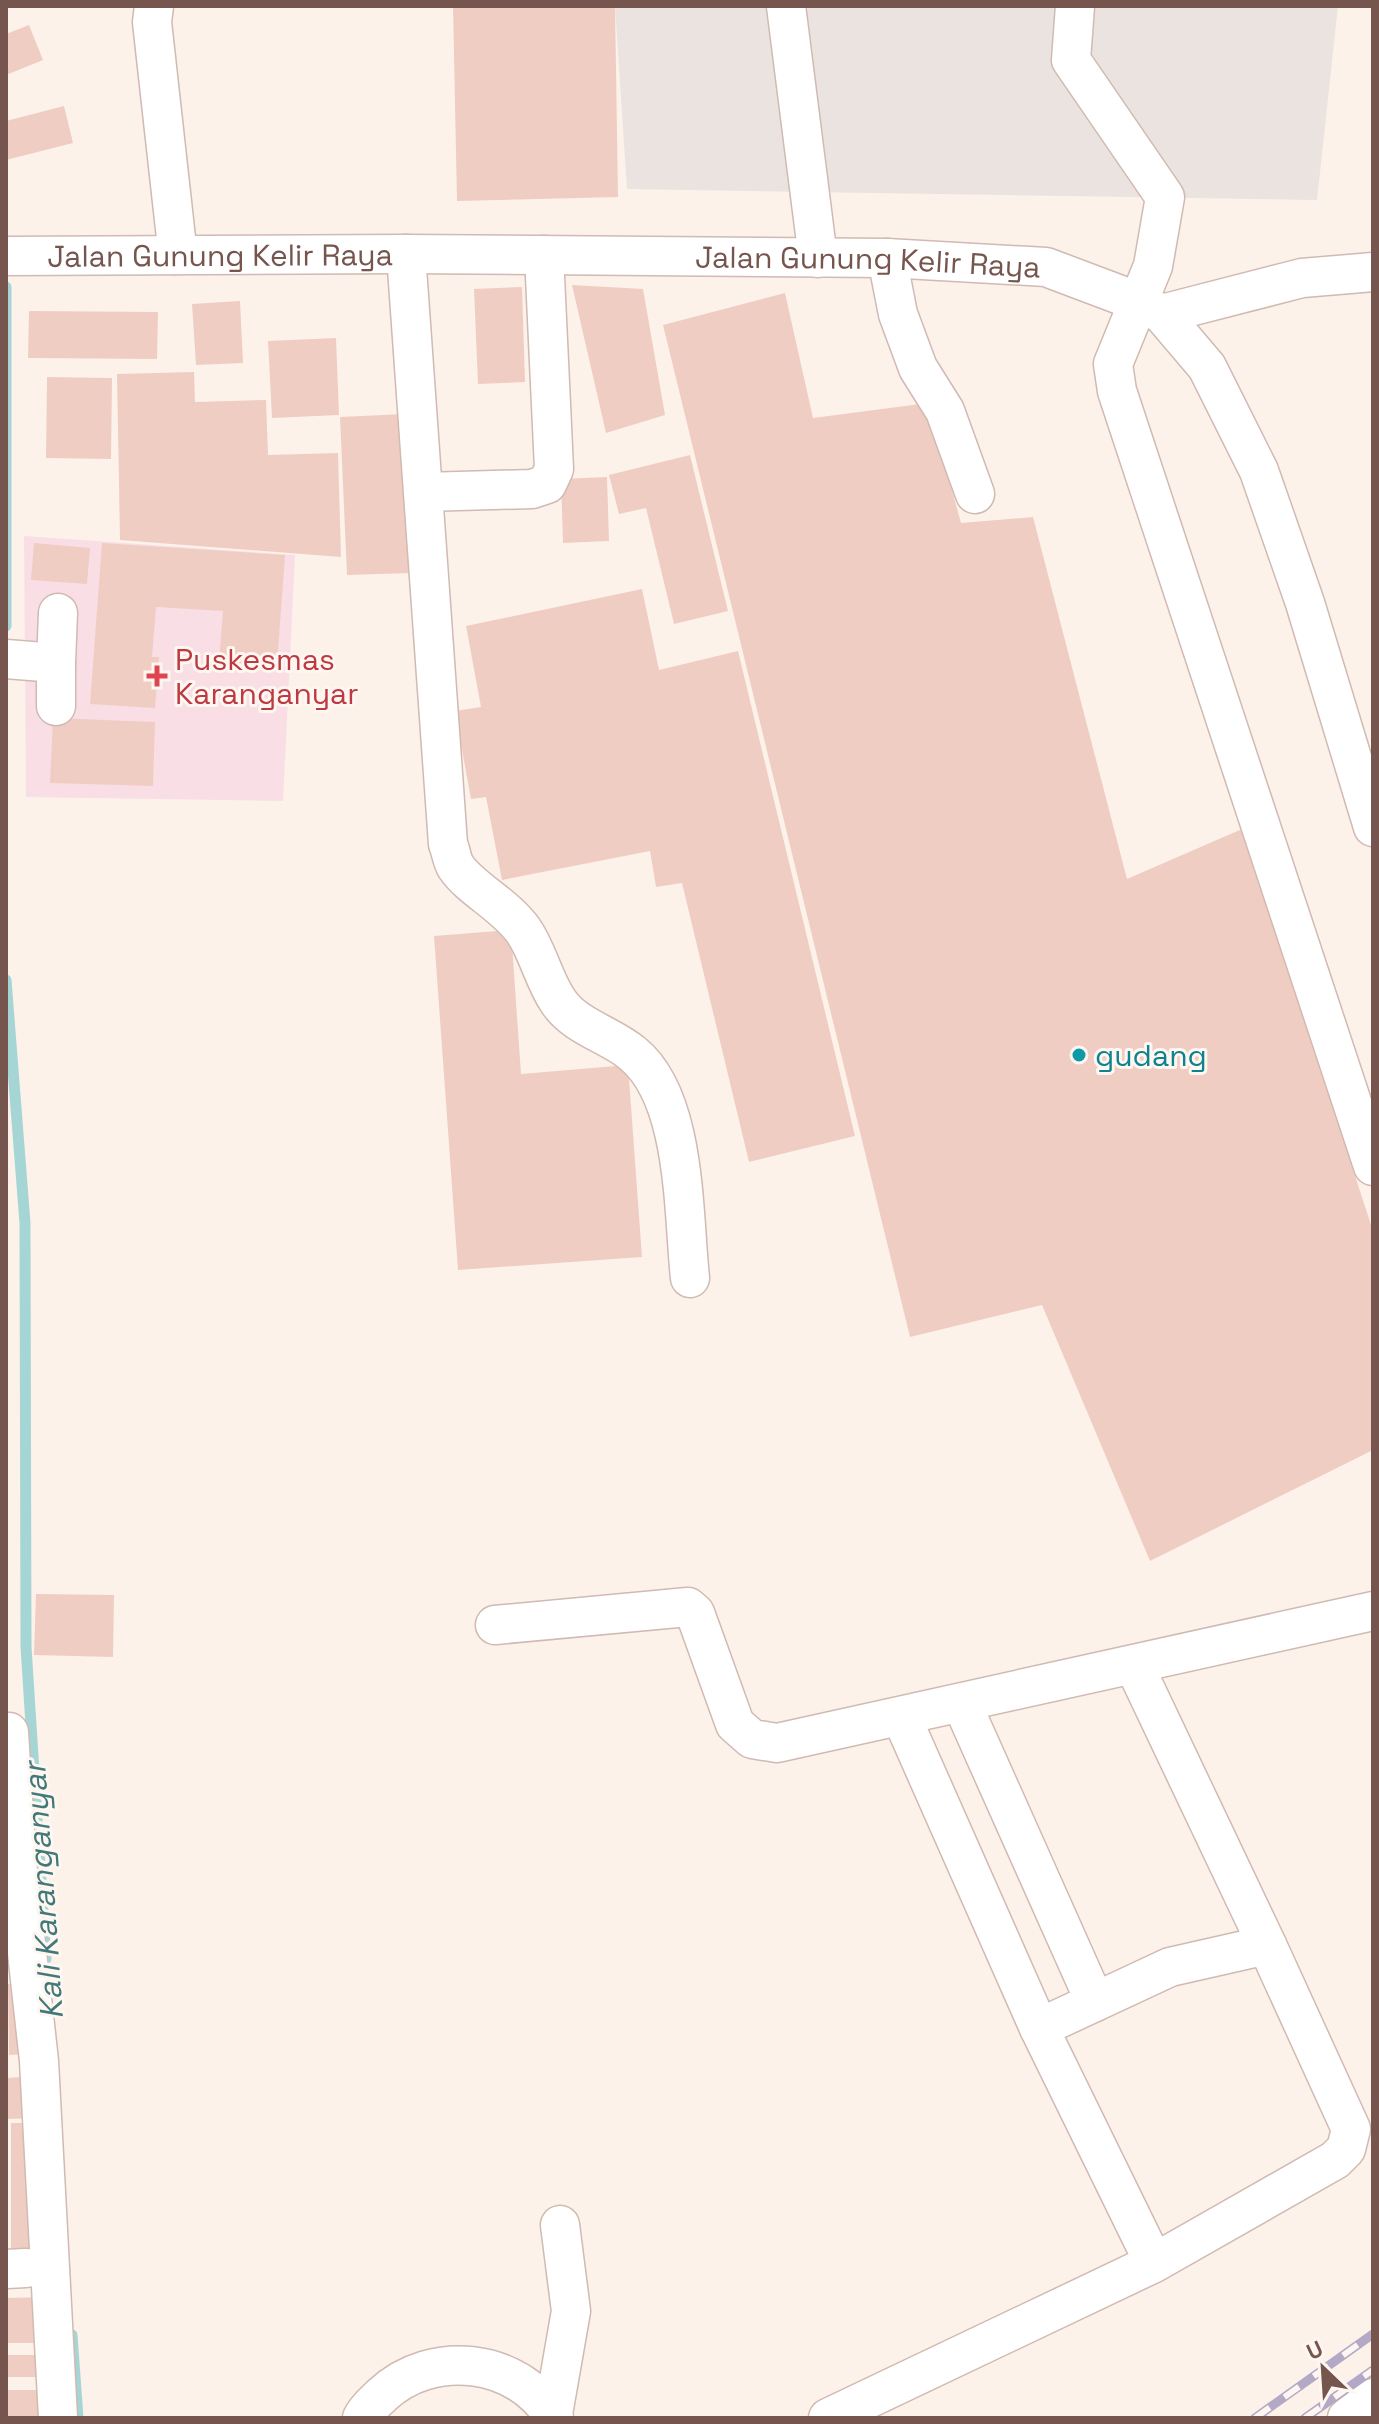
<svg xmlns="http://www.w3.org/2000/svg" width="1379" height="2424" font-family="'Space Grotesk',sans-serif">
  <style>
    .industrial { fill: #ebe3df }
    .medical { fill: #f9dee6 }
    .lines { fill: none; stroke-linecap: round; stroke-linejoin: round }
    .stream { stroke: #a5d6d5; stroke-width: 11 }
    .building { fill: #f0cdc3 }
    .minor-casing { stroke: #d0bab2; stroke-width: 41 }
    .minor { stroke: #fff; stroke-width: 38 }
    .rail-casing { stroke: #b3a8c6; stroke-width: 9 }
    .rail { stroke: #fef6f0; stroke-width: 6; stroke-dasharray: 18; stroke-linecap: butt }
    .health-dot { fill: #e0444e; stroke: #fef6f0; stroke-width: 3 }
    .culture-dot { fill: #0f9aa8; stroke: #fef6f0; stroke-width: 3 }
    .labels { text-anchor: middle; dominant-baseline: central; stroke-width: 6; stroke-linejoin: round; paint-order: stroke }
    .street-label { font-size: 30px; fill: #76554e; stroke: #fef6f0 }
    .health-label { font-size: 30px; fill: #be3a42; stroke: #fef6f0; text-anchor: start }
    .culture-label { font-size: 30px; fill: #0d838f; stroke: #fef6f0; text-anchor: start }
    .water-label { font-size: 32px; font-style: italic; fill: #427978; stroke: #fef6f0 }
  </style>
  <rect width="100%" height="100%" fill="#fcf2ea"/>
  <!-- industrial -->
  <path class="industrial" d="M615,6H1338L1317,200L627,189Z"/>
  <!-- medical -->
  <path class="medical" d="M24,536L295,555L283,801L26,797Z"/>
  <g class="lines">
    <!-- stream -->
    <path class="stream" d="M6,287V626
      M6,980L25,1223L26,1647L46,1959
      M72,2335L78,2418"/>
  </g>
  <!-- building -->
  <path class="building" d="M453,6H615L618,197L457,201Z
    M29,25L43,60L6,75V34Z
    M64,106L73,143L6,160V121Z
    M572,285L643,289L665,415L606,433Z
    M522,287L525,382L478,384L474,289Z
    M785,293L813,418L928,403L961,523L1033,517L1127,879L1242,829L1373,1231V1450L1150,1561L1042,1305L910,1337L663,325Z
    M240,301L243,363L196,365L192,304Z
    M29,311L158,312L157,359L28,358Z
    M336,338L339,415L272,418L268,341Z
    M194,372L195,402L266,400L268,455L338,453L341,557L120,540L117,374Z
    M47,377L112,378L111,459L46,458Z
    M404,414L410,573L347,575L340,417Z
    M690,455L728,611L674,624L646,508L619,514L609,475Z
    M607,477L609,541L563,543L561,479Z
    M34,543L90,548L87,584L31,580Z
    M102,543L285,555L277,665L219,662L223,611L156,607L152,657H159L155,708L90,704Z
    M642,589L659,670L738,651L855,1136L749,1162L682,883L656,887L650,851L502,880L486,797L471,799L455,711L481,707L466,626Z
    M53,718L155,722L153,786L50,783Z
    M511,930L521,1074L628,1065L642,1257L458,1270L434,936Z
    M36,1594L114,1595L113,1657L34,1655Z
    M30,1983L31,2054L9,2055L8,1984Z
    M36,2076L38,2118L6,2119V2078Z
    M11,2123H41V2252H11Z
    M47,2297L48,2343H6V2298Z
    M6,2355H48V2377H6Z
    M6,2390H48V2418H6Z"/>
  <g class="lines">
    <defs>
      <g id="minor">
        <path d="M154,6L152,22L176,238L174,255"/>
        <path d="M786,6L818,258"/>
        <path d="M1075,6L1071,60L1165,197L1153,266L1113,364L1117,391L1373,1166"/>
        <path d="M406,254L448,844C451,851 452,861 456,867C471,889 504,904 523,930C538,951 543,979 558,1001C575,1027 609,1034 632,1053C687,1097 683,1214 690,1278"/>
        <path id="s1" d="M6,256L406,254L887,258L1046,267L1139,302L1162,314L1207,367L1259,471L1305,603L1373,827"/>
        <path d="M887,258L898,314L918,368L945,411L975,494"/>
        <path d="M1162,314L1302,278L1373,272"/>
        <path d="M424,492L532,489L547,484L554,469L544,255"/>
        <path d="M6,659L56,663V706"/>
        <path d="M56,663L58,613"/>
        <path d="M495,1625L688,1607L695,1613L735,1724L752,1739L777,1743L1373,1611"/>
        <path d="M1134,1665L1267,1945"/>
        <path d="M962,1704L1095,2002"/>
        <path d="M901,1716L1039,2028"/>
        <path d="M9,1732L17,1862L39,2061L58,2418"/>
        <path d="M6,2269L26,2268"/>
        <path d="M553,2414L571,2311L560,2225"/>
        <path d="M362,2418C366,2409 375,2402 382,2395C432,2348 519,2358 554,2418"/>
        <path d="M828,2418L1154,2263L1335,2160L1346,2149L1351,2129L1267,1945L1170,1967L1039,2028L1154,2263"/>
        <path d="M1347,2418L1373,2398"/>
      </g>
    </defs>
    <!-- minor casing -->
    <use href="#minor" class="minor-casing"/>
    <!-- minor -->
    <use href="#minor" class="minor"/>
    <defs>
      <path id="rail" d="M1255,2418L1373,2334
        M1305,2418L1373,2370"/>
    </defs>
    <!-- rail casing -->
    <use href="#rail" class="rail-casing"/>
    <!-- rail -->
    <use href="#rail" class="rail"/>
  </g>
  <!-- markers -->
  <path class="health-dot" d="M153 664h8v8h8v8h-8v8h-8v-8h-8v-8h8z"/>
  <circle class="culture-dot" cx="1079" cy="1055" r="8"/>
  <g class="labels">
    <!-- street labels -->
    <g class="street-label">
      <text stroke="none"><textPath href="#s1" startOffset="214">Jalan Gunung Kelir Raya</textPath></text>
      <text stroke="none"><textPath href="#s1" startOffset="862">Jalan Gunung Kelir Raya</textPath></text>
    </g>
    <!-- health labels -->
    <g class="health-label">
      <text x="175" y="659">Puskesmas<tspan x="175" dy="34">Karanganyar</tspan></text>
    </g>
    <!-- culture labels -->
    <g class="culture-label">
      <text x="1095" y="1055">gudang</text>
    </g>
    <!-- water labels -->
    <g class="water-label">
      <text transform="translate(43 1891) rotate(-94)">Kali Karanganyar</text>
    </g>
  </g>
  <!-- border -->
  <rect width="1379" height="2424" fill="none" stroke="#76554e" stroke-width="16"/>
  <!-- north arrow -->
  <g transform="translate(1323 2368) rotate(335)" stroke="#fef6f0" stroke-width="6" paint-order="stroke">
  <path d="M0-6L14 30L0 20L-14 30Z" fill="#76554e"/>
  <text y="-12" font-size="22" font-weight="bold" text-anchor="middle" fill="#76554e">U</text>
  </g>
</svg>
